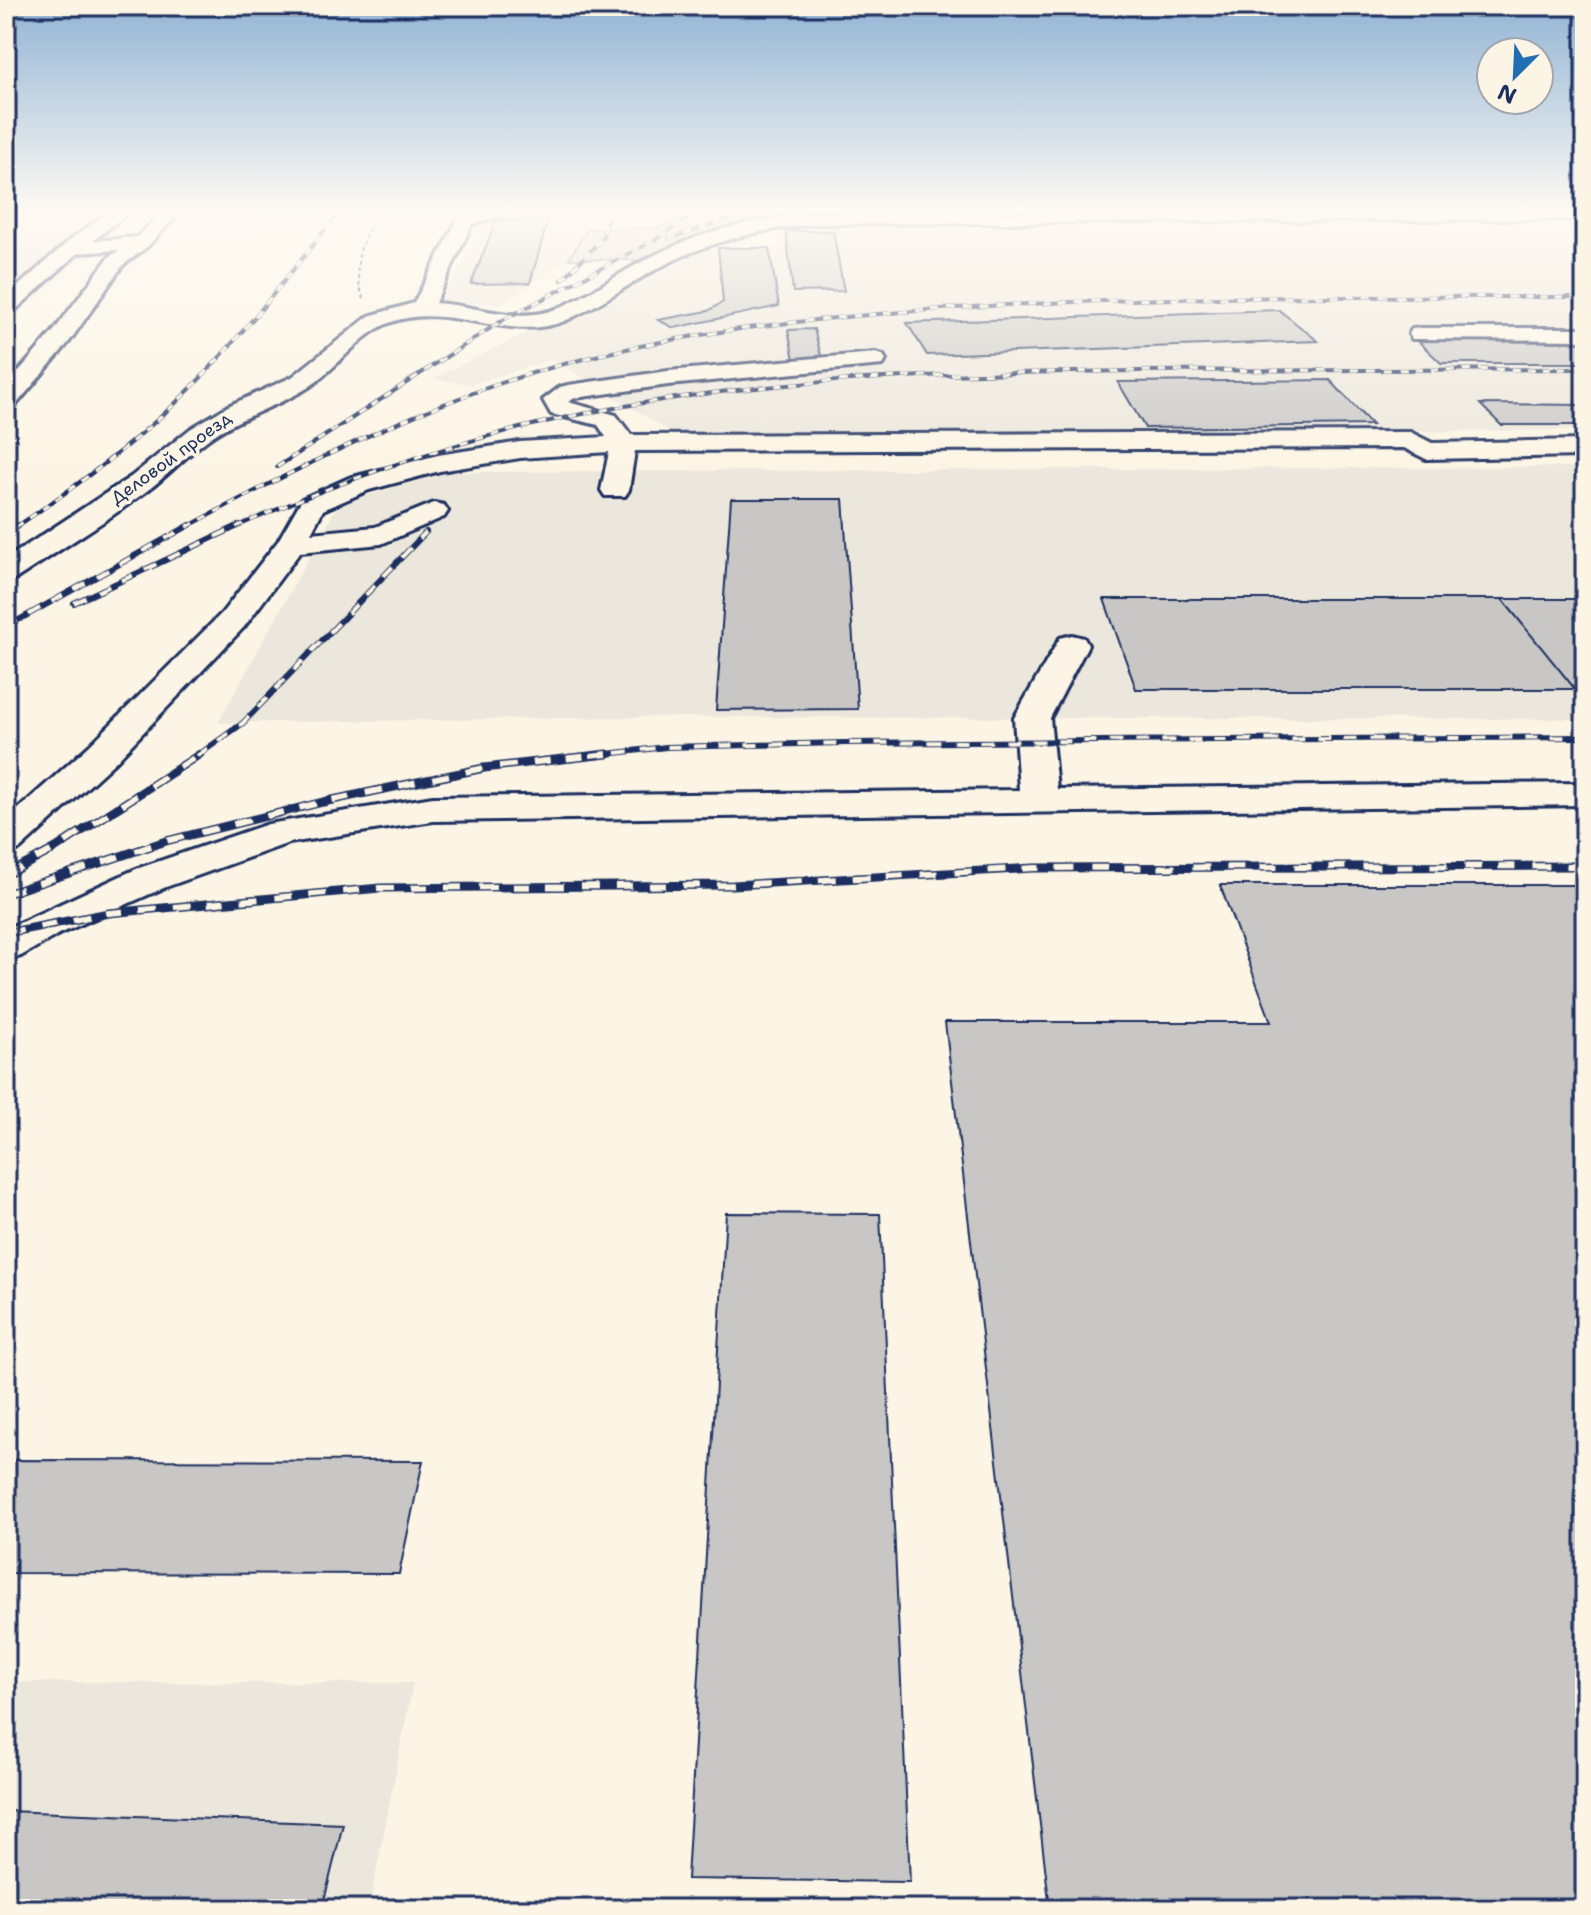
<svg xmlns="http://www.w3.org/2000/svg" width="1591" height="1915" font-family="'Shantell Sans',sans-serif">
  <style>
    .built { fill: #ece7dc }
    .green { fill: #dfdbd4; stroke: #7d8599; stroke-width: 2 }
    .building { fill: #c8c7c6; stroke: #1b2f5e; stroke-width: 2 }
    .lines { fill: none; stroke-linecap: round; stroke-linejoin: round }
    .minor-casing { stroke: #1b2f5e; stroke-width: 6 }
    .path { stroke: #1b2f5e; stroke-width: 2; stroke-dasharray: 4 3; stroke-linecap: butt }
    .minor { fill: #fcf5e5; fill-rule: evenodd }
    .rail-far2-casing { stroke: #1b2f5e; stroke-width: 4 }
    .rail-far1-casing { stroke: #1b2f5e; stroke-width: 6 }
    .rail-casing { stroke: #1b2f5e; stroke-width: 9 }
    .rail-far2 { stroke: #fcf5e5; stroke-width: 3; stroke-dasharray: 8; stroke-linecap: butt }
    .rail-far1 { stroke: #fcf5e5; stroke-width: 4; stroke-dasharray: 13; stroke-linecap: butt }
    .rail { stroke: #fcf5e5; stroke-width: 6; stroke-dasharray: 17; stroke-linecap: butt }
    .labels { text-anchor: middle; dominant-baseline: central; stroke-width: 7; stroke-linejoin: round; paint-order: stroke }
    .far-street-label { font-size: 18px; fill: #1b2f5e; stroke: #fcf5e5 }
  </style>
  <rect width="100%" height="100%" fill="#fcf5e5"/>
  <filter id="ink" filterUnits="userSpaceOnUse"><feTurbulence type="fractalNoise" baseFrequency=".0125" numOctaves="2"/><feDisplacementMap in="SourceGraphic" scale="16" xChannelSelector="R" yChannelSelector="G"/><feConvolveMatrix kernelMatrix="1 2 1 2 8 2 1 2 1" color-interpolation-filters="sRGB"/></filter>
  <g filter="url(#ink)">
    <!-- built -->
    <path class="built" d="M6,211H136L6,323Z
      M431,211H594L588,229L569,259L502,304L440,303L483,230H422Z
      M1585,224V430L679,437L553,359L472,384L432,379L530,331L570,319L693,249L780,248L778,227Z
      M1585,467V719L643,717L218,723L339,503L450,472Z
      M6,1682L413,1683L369,1909H6Z"/>
    <!-- green -->
    <path class="green" d="M732,211H1433L828,213L767,218L702,233L638,260L569,259L588,229L654,228Z"/>
    <!-- building -->
    <path class="building" d="M548,220L530,283L471,284L496,221Z
      M786,231H833L844,291L793,292Z
      M718,248H769L779,306L674,328L658,320L708,311L723,302Z
      M1279,310L1318,341L927,355L907,323Z
      M814,329L822,359H794L788,330Z
      M1417,340H1585V363H1441Z
      M1330,380L1372,425L1145,428L1118,382Z
      M1480,404L1585,405V425H1501Z
      M731,499H843L858,709L716,710Z
      M1104,599H1502L1575,689H1136Z
      M1502,599H1585V703L1575,689Z
      M1220,885H1585V1909H1050L945,1022H1271Z
      M726,1213L880,1214L910,1882L687,1879Z
      M6,1460L423,1461L399,1574L6,1573Z
      M6,1811L343,1824L322,1909H6Z"/>
    <g class="lines">
      <defs>
        <path id="minor" d="M110,211H130L93,241L137,237L163,211H181L148,246L123,265L69,342L15,406L6,408V386L53,332L109,257L120,250L78,253L13,312L6,314V297L70,240Z
          M480,211H506L503,215L472,224L435,303C473,305 513,322 550,311C579,302 619,273 647,259C702,230 758,218 818,214L1585,211V219L818,224C762,229 712,240 662,266C630,283 600,305 567,320C509,345 448,300 389,323C361,333 335,370 309,387C277,407 238,417 207,440C188,454 171,472 152,487C109,520 62,548 17,578L6,581V559L132,476L190,429L228,406L292,377L369,316L414,303L459,217Z
          M1420,328H1585V340L1412,339L1409,334L1412,329Z
          M875,353L883,355L886,360L883,365L668,385L575,398L568,402L616,415L631,435L1410,432L1432,443L1585,440V456L1426,459L1404,448L635,451L629,490L625,496H605L601,490L609,452L520,458L440,471L369,490L323,510L311,533L375,527L434,503L444,505L448,511L444,517L381,544L300,552L244,627L116,761L20,849L6,853V820L90,745L222,613L278,541L302,499L349,478L438,455L520,442L606,437L598,425L551,414L543,400L560,387L568,385L668,371Z
          M1072,635L1084,638L1088,645L1050,718L1057,789L1585,783V805L433,821L289,843L166,887L59,934L21,956L6,960V929L136,869L268,824L433,797L1019,790L1014,718L1060,638Z"/>
      </defs>
      <!-- minor casing -->
      <use href="#minor" class="minor-casing"/>
      <!-- path -->
      <path class="path" d="M364,299C350,266 361,239 380,211"/>
      <!-- minor -->
      <use href="#minor" class="minor"/>
      <defs>
        <path id="rail-far2" d="M669,239L754,211
          M562,280L602,239L610,211
          M277,467L503,320L655,240L698,211
          M16,527C77,486 137,442 189,390C244,334 291,272 340,211
          M187,527C299,467 413,409 536,372C663,334 796,320 928,310C1146,294 1366,297 1585,297
          M236,527C335,483 436,447 541,423C736,378 938,373 1137,371C1287,370 1436,370 1585,369"/>
        <path id="rail-far1" d="M6,534L19,525
          M74,603L240,525
          M6,627L190,525
          M197,756L243,723L426,532
          M590,756L666,747L844,743L1585,737"/>
        <path id="rail" d="M6,875L56,848L200,754
          M6,894L166,841L323,802L484,768L607,754
          M6,933L109,913L380,888L733,885L1034,868L1585,866"/>
      </defs>
      <!-- rail-far2 casing -->
      <use href="#rail-far2" class="rail-far2-casing"/>
      <!-- rail-far1 casing -->
      <use href="#rail-far1" class="rail-far1-casing"/>
      <!-- rail casing -->
      <use href="#rail" class="rail-casing"/>
      <!-- rail-far2 -->
      <use href="#rail-far2" class="rail-far2"/>
      <!-- rail-far1 -->
      <use href="#rail-far1" class="rail-far1"/>
      <!-- rail -->
      <use href="#rail" class="rail"/>
    </g>
  </g>
  <!-- sky -->
  <linearGradient id="sky" x2="0" y2="1"><stop stop-color="#92b4d5"/><stop offset="0.44" stop-color="#fefaf3"/><stop offset="1" stop-color="#fefaf3" stop-opacity="0"/></linearGradient>
  <rect width="1591" height="479" fill="url(#sky)"/>
  <g class="labels">
    <!-- far-street labels -->
    <g class="far-street-label">
      <text transform="translate(171 458) rotate(-36)">Деловой проезд</text>
    </g>
  </g>
  <!-- margin -->
  <rect width="1591" height="1915" fill="none" stroke="#fcf5e5" stroke-width="32"/>
  <rect x="16" y="16" width="1559" height="1883" fill="none" stroke="#1b2f5e" stroke-width="3" filter="url(#ink)"/>
  <!-- north arrow -->
  <g transform="translate(1515 76) rotate(204)"><circle r="38" fill="#fcf5e5" stroke="#a2a6af" stroke-width="2"/>
  <path d="M0-6L14 30L0 20L-14 30Z" fill="#1f6fb2"/>
  <text y="-12" font-size="22" font-weight="bold" text-anchor="middle" fill="#1b2f5e">N</text>
  </g>
</svg>
